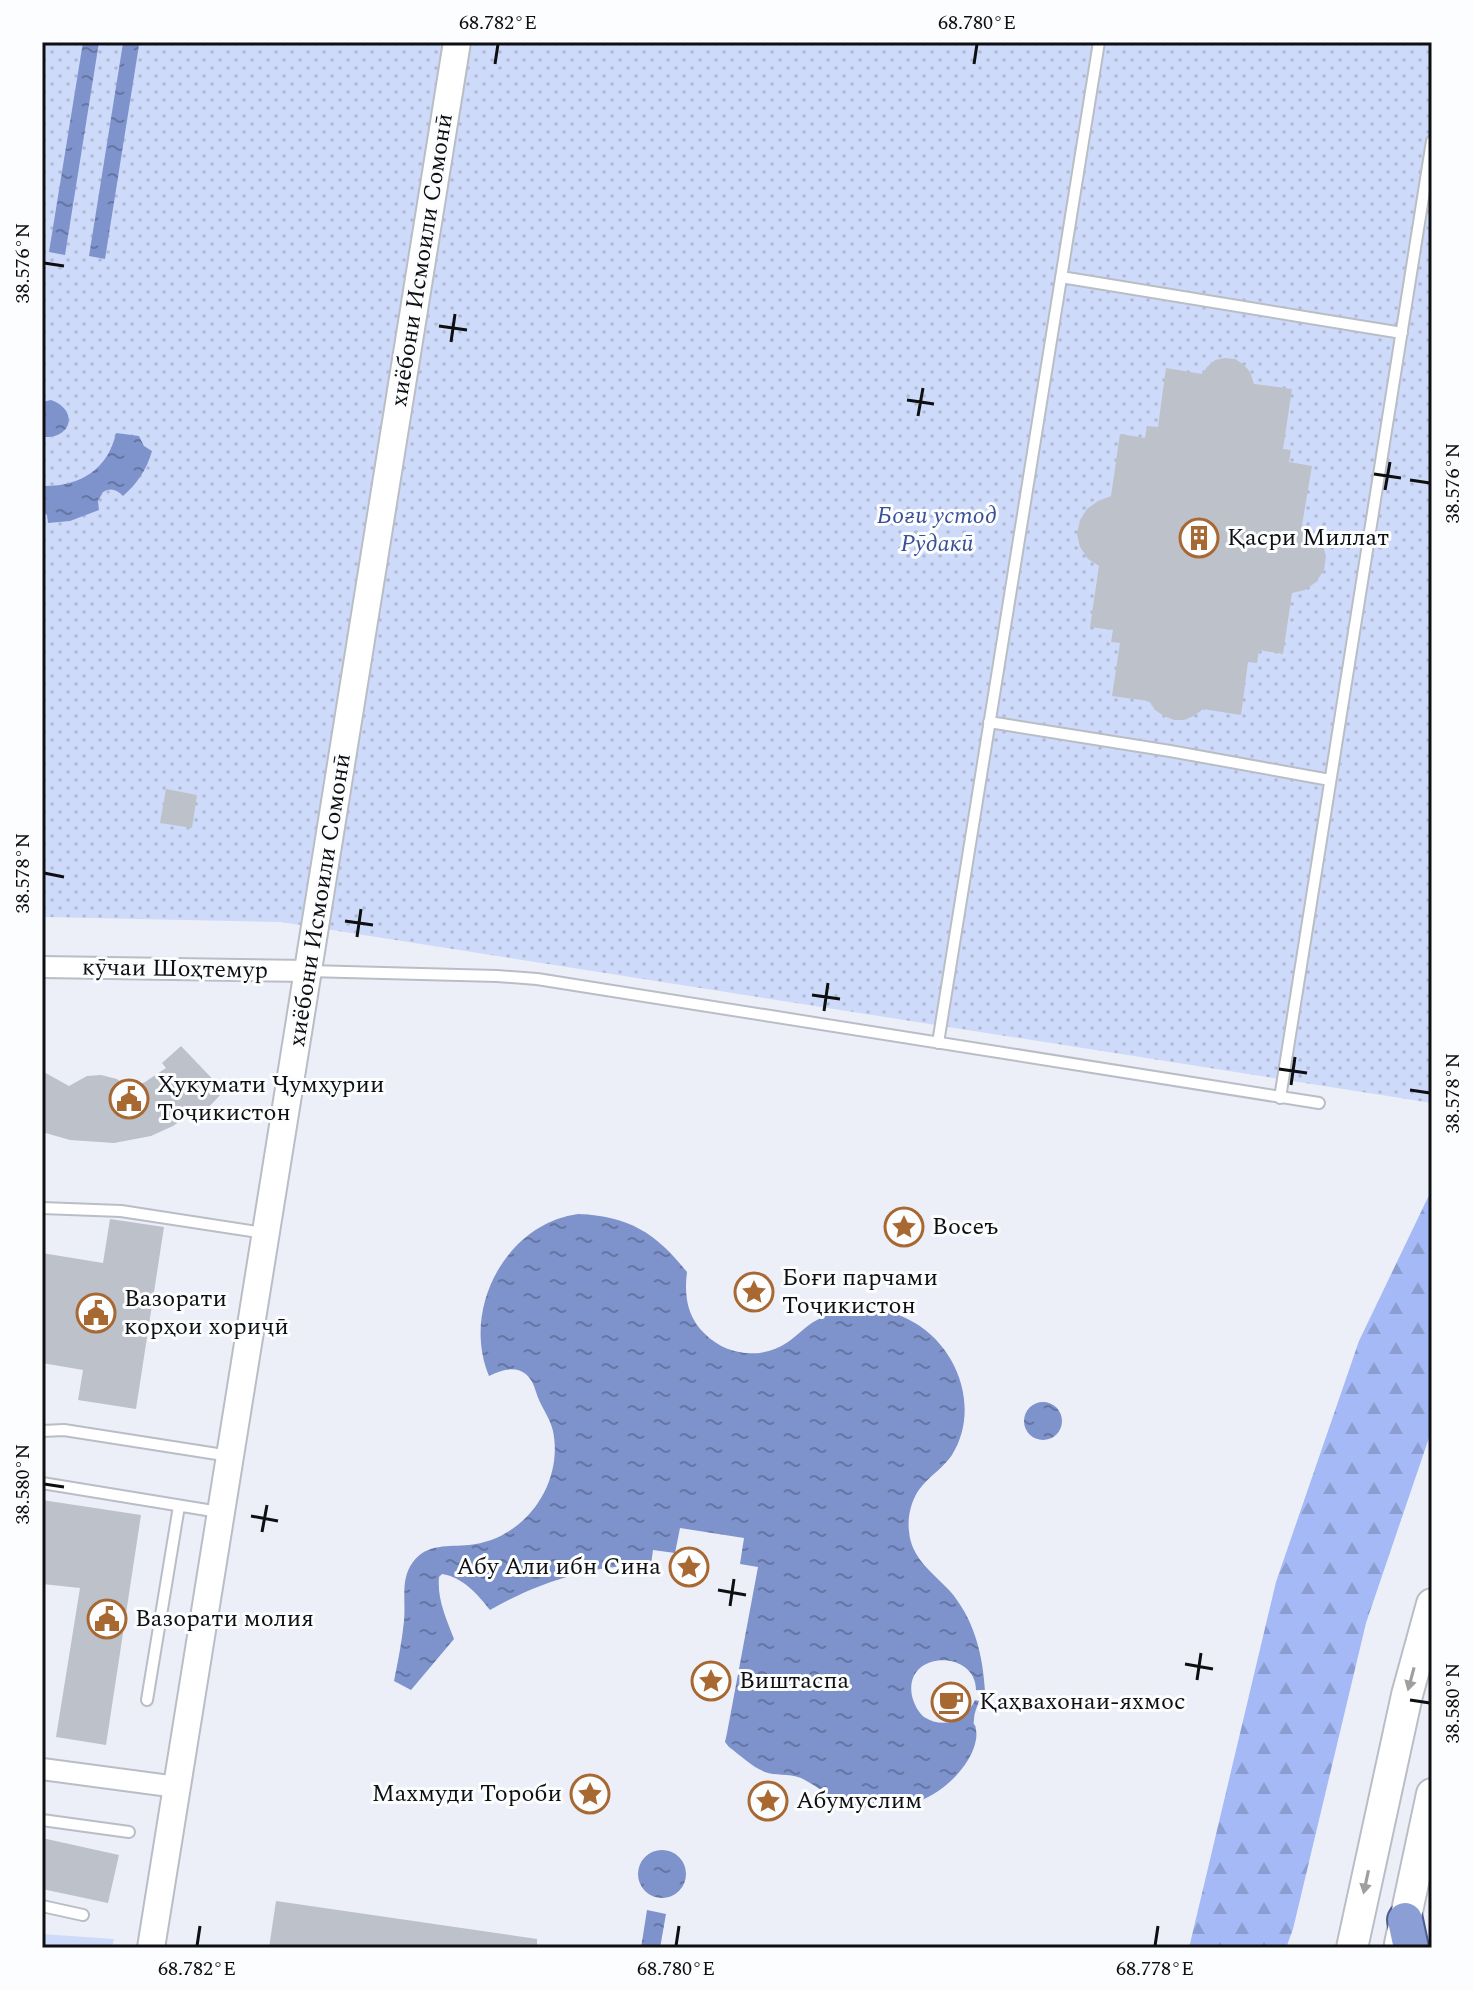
<svg xmlns="http://www.w3.org/2000/svg" width="1474" height="1990" font-family="Spectral,serif">
  <style>
    .grass { fill: #cedaf9 }
    .forest { fill: url(#forest-firs) }
    .park { fill: url(#park-dots) }
    .water { fill: url(#water-ripples) }
    .building { fill: #bdc1c9 }
    .lines { fill: none; stroke-linecap: round; stroke-linejoin: round }
    .service-casing { stroke: #b9bdc5; stroke-width: 14 }
    .minor-casing { stroke: #b9bdc5; stroke-width: 24 }
    .tertiary-casing { stroke: #b9bdc5; stroke-width: 30 }
    .secondary-casing { stroke: #b9bdc5; stroke-width: 34 }
    .trunk-casing { stroke: #4d5c8b; stroke-width: 38 }
    .service { stroke: #fff; stroke-width: 10 }
    .minor { stroke: #fff; stroke-width: 20 }
    .tertiary { stroke: #fff; stroke-width: 26 }
    .secondary { stroke: #fff; stroke-width: 30 }
    .trunk { stroke: #8c9ed6; stroke-width: 34 }
    .oneway { fill: #9f9fa0 }
    .ticks { fill: none; stroke: #0e0f11; stroke-width: 3 }
    .labels { text-anchor: middle; dominant-baseline: central; stroke-width: 6; stroke-linejoin: round; paint-order: stroke }
    .street-label { font-size: 24px; fill: #0e0f11; stroke: #fcfdfe }
    .park-label { font-size: 24px; font-style: italic; fill: #3a4f96; stroke: #fcfdfe }
    .poi-label { font-size: 24px; fill: #0e0f11; stroke: #fcfdfe; text-anchor: start }
    .neatline { fill: none; stroke: #0e0f11; stroke-width: 3 }
    .ticks-label { font-size: 20px; text-anchor: middle; fill: #0e0f11 }
  </style>
  <defs>
    <pattern id="forest-firs" width="22" height="20" patternUnits="userSpaceOnUse" patternTransform="scale(2)"><rect width="22" height="20" fill="#a4b9f5"/><path d="M5 1l3.5 6h-7zM16 11l3.5 6h-7z" fill="#8c9ed1"/></pattern>
    <pattern id="park-dots" width="8" height="8" patternUnits="userSpaceOnUse" patternTransform="scale(2)"><rect width="8" height="8" fill="#cedaf9"/><path d="M2 2h.1M6 6h.1" fill="none" stroke="#b0bad4" stroke-width="1.8" stroke-linecap="round"/></pattern>
    <pattern id="water-ripples" width="26" height="14" patternUnits="userSpaceOnUse" patternTransform="scale(2)"><rect width="26" height="14" fill="#7e92cc"/><path d="M2 4q2-2 4 0t4 0M15 11q2-2 4 0t4 0" fill="none" stroke="#6676a4"/></pattern>
  </defs>
  <rect width="100%" height="100%" fill="#eceff8"/>
  <!-- grass -->
  <path class="grass" d="M42,1934L114,1939L112,1948H42Z"/>
  <!-- forest -->
  <path class="forest" d="M1432,1189V1429L1366,1623L1293,1929L1286,1948H1189L1276,1582L1359,1341Z"/>
  <!-- park -->
  <path class="park" d="M42,42H1432V1103L281,922L42,917Z"/>
  <!-- water -->
  <path class="water" d="M83,42H99L65,255L49,252Z
    M123,43L139,45L105,259L89,256Z
    M51,400C79,410 72,439 43,437L42,402Z
    M116,433L139,436L144,446L152,451C147,469 137,484 123,496C117,490 111,487 103,492L98,501L99,510L70,521L48,523L47,515L42,511L45,486C81,486 108,469 116,433Z
    M578,1214C629,1216 656,1233 687,1272C684,1295 687,1317 705,1334C727,1356 762,1360 788,1342C798,1335 807,1325 817,1320C825,1315 836,1311 846,1309C868,1303 895,1311 915,1323C959,1349 980,1410 952,1455C944,1467 931,1475 922,1486C912,1497 907,1516 909,1531C911,1558 932,1572 949,1590C974,1618 983,1655 985,1691L976,1690C976,1649 903,1650 912,1696C914,1704 918,1712 924,1717C944,1730 966,1720 975,1700L979,1701C977,1707 974,1713 974,1719C973,1729 975,1720 976,1730C978,1739 973,1752 968,1760C941,1804 885,1820 838,1800C825,1794 814,1784 801,1778C788,1773 775,1776 765,1772C752,1767 740,1755 729,1747L725,1742L727,1733L758,1567L740,1564L744,1538L680,1528L675,1553L653,1550L651,1565C594,1564 539,1582 490,1610C478,1595 463,1577 442,1574L439,1577C437,1599 446,1618 454,1639L411,1690L394,1681C398,1661 402,1641 404,1621C406,1600 400,1579 413,1562C427,1543 449,1547 469,1545C524,1540 564,1484 553,1431C550,1417 540,1406 536,1392C529,1366 510,1365 489,1376C461,1309 506,1224 578,1214Z
    M1024 1421a19 19 0 1 1 38 0a19 19 0 1 1-38 0Z
    M638 1874a24 24 0 1 1 48 0a24 24 0 1 1-48 0Z
    M647,1910L666,1914L660,1948H641Z"/>
  <!-- building -->
  <path class="building" d="M1225,358L1235,359L1243,364L1250,372L1254,384L1292,389L1283,449L1291,450L1289,462L1312,466L1302,525L1314,532L1322,543L1326,556L1324,570L1316,582L1305,590L1292,593L1283,654L1259,650L1257,663L1248,662L1241,715L1203,709L1194,716L1184,720H1174L1164,716L1155,710L1149,701L1112,696L1120,643L1111,642L1113,630L1090,627L1099,566L1088,559L1080,547L1077,534L1080,520L1087,509L1098,501L1111,496L1120,434L1145,438L1147,426L1158,427L1166,368L1202,374L1207,367L1215,360Z
    M166,789L197,795L192,828L160,823Z
    M181,1046L224,1091L206,1110L202,1106L173,1126L151,1136L114,1143L70,1140L42,1132V1071L69,1086L87,1076L101,1075L117,1079L129,1089L145,1082L166,1068L162,1063Z
    M110,1219L164,1227L136,1409L78,1400L83,1370L42,1363V1253L103,1263Z
    M42,1500L141,1515L106,1745L56,1737L80,1588L42,1584Z
    M42,1838L119,1855L108,1903L42,1889Z
    M276,1901L537,1939V1948H269Z"/>
  <g class="lines">
    <defs>
      <path id="service" d="M1061,277L1402,333
        M989,722L1170,751L1330,780
        M308,971L497,976L537,979L1319,1103
        M938,1043L1099,42
        M1280,1098L1432,141
        M42,1208L121,1211L264,1233
        M42,1431L64,1430L230,1456
        M42,1483L219,1512
        M147,1700L179,1506
        M42,1820L129,1832
        M42,1906L83,1915"/>
      <path id="minor" d="M42,967L308,971
        M42,1769L177,1787"/>
      <path id="tertiary" d="M151,1948L457,42"/>
      <path id="secondary" d="M1400,1944L1432,1794
        M1352,1948L1407,1695L1432,1604"/>
      <path id="trunk" d="M1405,1920L1411,1948"/>
    </defs>
    <!-- service casing -->
    <use href="#service" class="service-casing"/>
    <!-- minor casing -->
    <use href="#minor" class="minor-casing"/>
    <!-- tertiary casing -->
    <use href="#tertiary" class="tertiary-casing"/>
    <!-- secondary casing -->
    <use href="#secondary" class="secondary-casing"/>
    <!-- trunk casing -->
    <use href="#trunk" class="trunk-casing"/>
    <!-- service -->
    <use href="#service" class="service"/>
    <!-- minor -->
    <use href="#minor" class="minor"/>
    <!-- tertiary -->
    <use href="#tertiary" class="tertiary"/>
    <!-- secondary -->
    <use href="#secondary" class="secondary"/>
    <!-- trunk -->
    <use href="#trunk" class="trunk"/>
  </g>
  <!-- one-way arrows -->
  <defs><path id="oneway-solid" d="M-6-.8H1V-3.2L6.5 0L1 3.2V.8H-6Z" transform="scale(2)"/></defs>
  <g class="oneway">
    <use href="#oneway-solid" transform="translate(1411 1679) rotate(105)"/>
    <use href="#oneway-solid" transform="translate(1366 1882) rotate(102)"/>
  </g>
  <!-- ticks -->
  <path class="ticks" d="M495,64L498,44M974,64L977,44M44,263L64,266M439,326L467,330M451,342L455,314M907,400L934,404M918,416L923,388M1374,474L1401,478M1410,480L1430,483M1385,490L1390,462M44,873L64,877M345,921L373,925M357,937L361,909M812,995L840,999M824,1011L828,983M1279,1069L1307,1073M1291,1085L1295,1057M1410,1090L1430,1093M44,1484L64,1487M251,1516L278,1521M262,1532L267,1505M718,1590L746,1595M730,1606L734,1579M1185,1664L1213,1669M1197,1680L1201,1653M1410,1700L1430,1703M197,1946L200,1926M676,1946L679,1926M1155,1946L1158,1926"/>
  <!-- icons -->
  <defs>
    <symbol id="building-ring" viewBox="-11 -11 22 22"><circle r="9.5" fill="#fcfdfe" stroke="#a86831" stroke-width="1.5"/><path d="M-4-6H4V6H1V3H-1V6H-4ZM-2.5-4.3h1.7v1.8h-1.7ZM.8-4.3h1.7v1.8H.8ZM-2.5-1h1.7V.8h-1.7ZM.8-1h1.7V.8H.8Z" fill="#a86831"/></symbol>
    <symbol id="civic-ring" viewBox="-11 -11 22 22"><circle r="9.5" fill="#fcfdfe" stroke="#a86831" stroke-width="1.5"/><path d="M-.6-6.5H3V-4.5H.6V-3L4-1V1h2V6H-6V1h2V-1L-.6-3ZM-1.2 2.5V6h2.4V2.5Z" fill="#a86831"/></symbol>
    <symbol id="sight-ring" viewBox="-11 -11 22 22"><circle r="9.5" fill="#fcfdfe" stroke="#a86831" stroke-width="1.5"/><path d="M0-6L1.8-2.2L6-1.7L2.9 1.2L3.7 5.4L0 3.3L-3.7 5.4L-2.9 1.2L-6-1.7L-1.8-2.2Z" fill="#a86831"/></symbol>
    <symbol id="cafe-ring" viewBox="-11 -11 22 22"><circle r="9.5" fill="#fcfdfe" stroke="#a86831" stroke-width="1.5"/><path d="M-5.5-4.5H6V0H3Q3 3.5 0 3.5H-2.5Q-5.5 3.5-5.5 0ZM3-3.2v2h1.7v-2ZM-6 4.5H4V6H-6Z" fill="#a86831"/></symbol>
  </defs>
  <g fill-rule="evenodd">
    <use href="#building-ring" x="1177" y="516" width="44" height="44"/>
    <use href="#civic-ring" x="107" y="1077" width="44" height="44"/>
    <use href="#sight-ring" x="882" y="1205" width="44" height="44"/>
    <use href="#sight-ring" x="732" y="1270" width="44" height="44"/>
    <use href="#civic-ring" x="74" y="1291" width="44" height="44"/>
    <use href="#sight-ring" x="667" y="1545" width="44" height="44"/>
    <use href="#civic-ring" x="85" y="1597" width="44" height="44"/>
    <use href="#sight-ring" x="689" y="1659" width="44" height="44"/>
    <use href="#cafe-ring" x="929" y="1680" width="44" height="44"/>
    <use href="#sight-ring" x="568" y="1772" width="44" height="44"/>
    <use href="#sight-ring" x="746" y="1779" width="44" height="44"/>
  </g>
  <g class="labels">
    <!-- street labels -->
    <g class="street-label">
      <text transform="translate(422 260) rotate(-81)">хиёбони Исмоили Сомонӣ</text>
      <text transform="translate(320 900) rotate(-81)">хиёбони Исмоили Сомонӣ</text>
      <text transform="translate(175 969) rotate(1)">кӯчаи Шоҳтемур</text>
    </g>
    <!-- park labels -->
    <g class="park-label">
      <text x="937" y="516">Боғи устод<tspan x="937" dy="28">Рӯдакӣ</tspan></text>
    </g>
    <!-- poi labels -->
    <g class="poi-label">
      <text x="1227" y="538">Қасри Миллат</text>
      <text x="157" y="1085">Ҳукумати Ҷумҳурии<tspan x="157" dy="28">Тоҷикистон</tspan></text>
      <text x="932" y="1227">Восеъ</text>
      <text x="782" y="1278">Боғи парчами<tspan x="782" dy="28">Тоҷикистон</tspan></text>
      <text x="124" y="1299">Вазорати<tspan x="124" dy="28">корҳои хориҷӣ</tspan></text>
      <text x="661" y="1567" text-anchor="end">Абу Али ибн Сина</text>
      <text x="135" y="1619">Вазорати молия</text>
      <text x="739" y="1681">Виштаспа</text>
      <text x="979" y="1702">Қаҳвахонаи-яхмос</text>
      <text x="562" y="1794" text-anchor="end">Махмуди Тороби</text>
      <text x="796" y="1801">Абумуслим</text>
    </g>
  </g>
  <!-- border -->
  <rect width="1474" height="1990" fill="none" stroke="#fcfdfe" stroke-width="88"/>
  <rect x="44" y="44" width="1386" height="1902" class="neatline"/>
  <g class="ticks-label">
    <text x="498" y="29">68.782°E</text>
    <text x="977" y="29">68.780°E</text>
    <text transform="translate(22 263) rotate(-90)" y="7">38.576°N</text>
    <text transform="translate(1452 483) rotate(-90)" y="7">38.576°N</text>
    <text transform="translate(22 873) rotate(-90)" y="7">38.578°N</text>
    <text transform="translate(1452 1093) rotate(-90)" y="7">38.578°N</text>
    <text transform="translate(22 1484) rotate(-90)" y="7">38.580°N</text>
    <text transform="translate(1452 1703) rotate(-90)" y="7">38.580°N</text>
    <text x="197" y="1975">68.782°E</text>
    <text x="676" y="1975">68.780°E</text>
    <text x="1155" y="1975">68.778°E</text>
  </g>
</svg>
